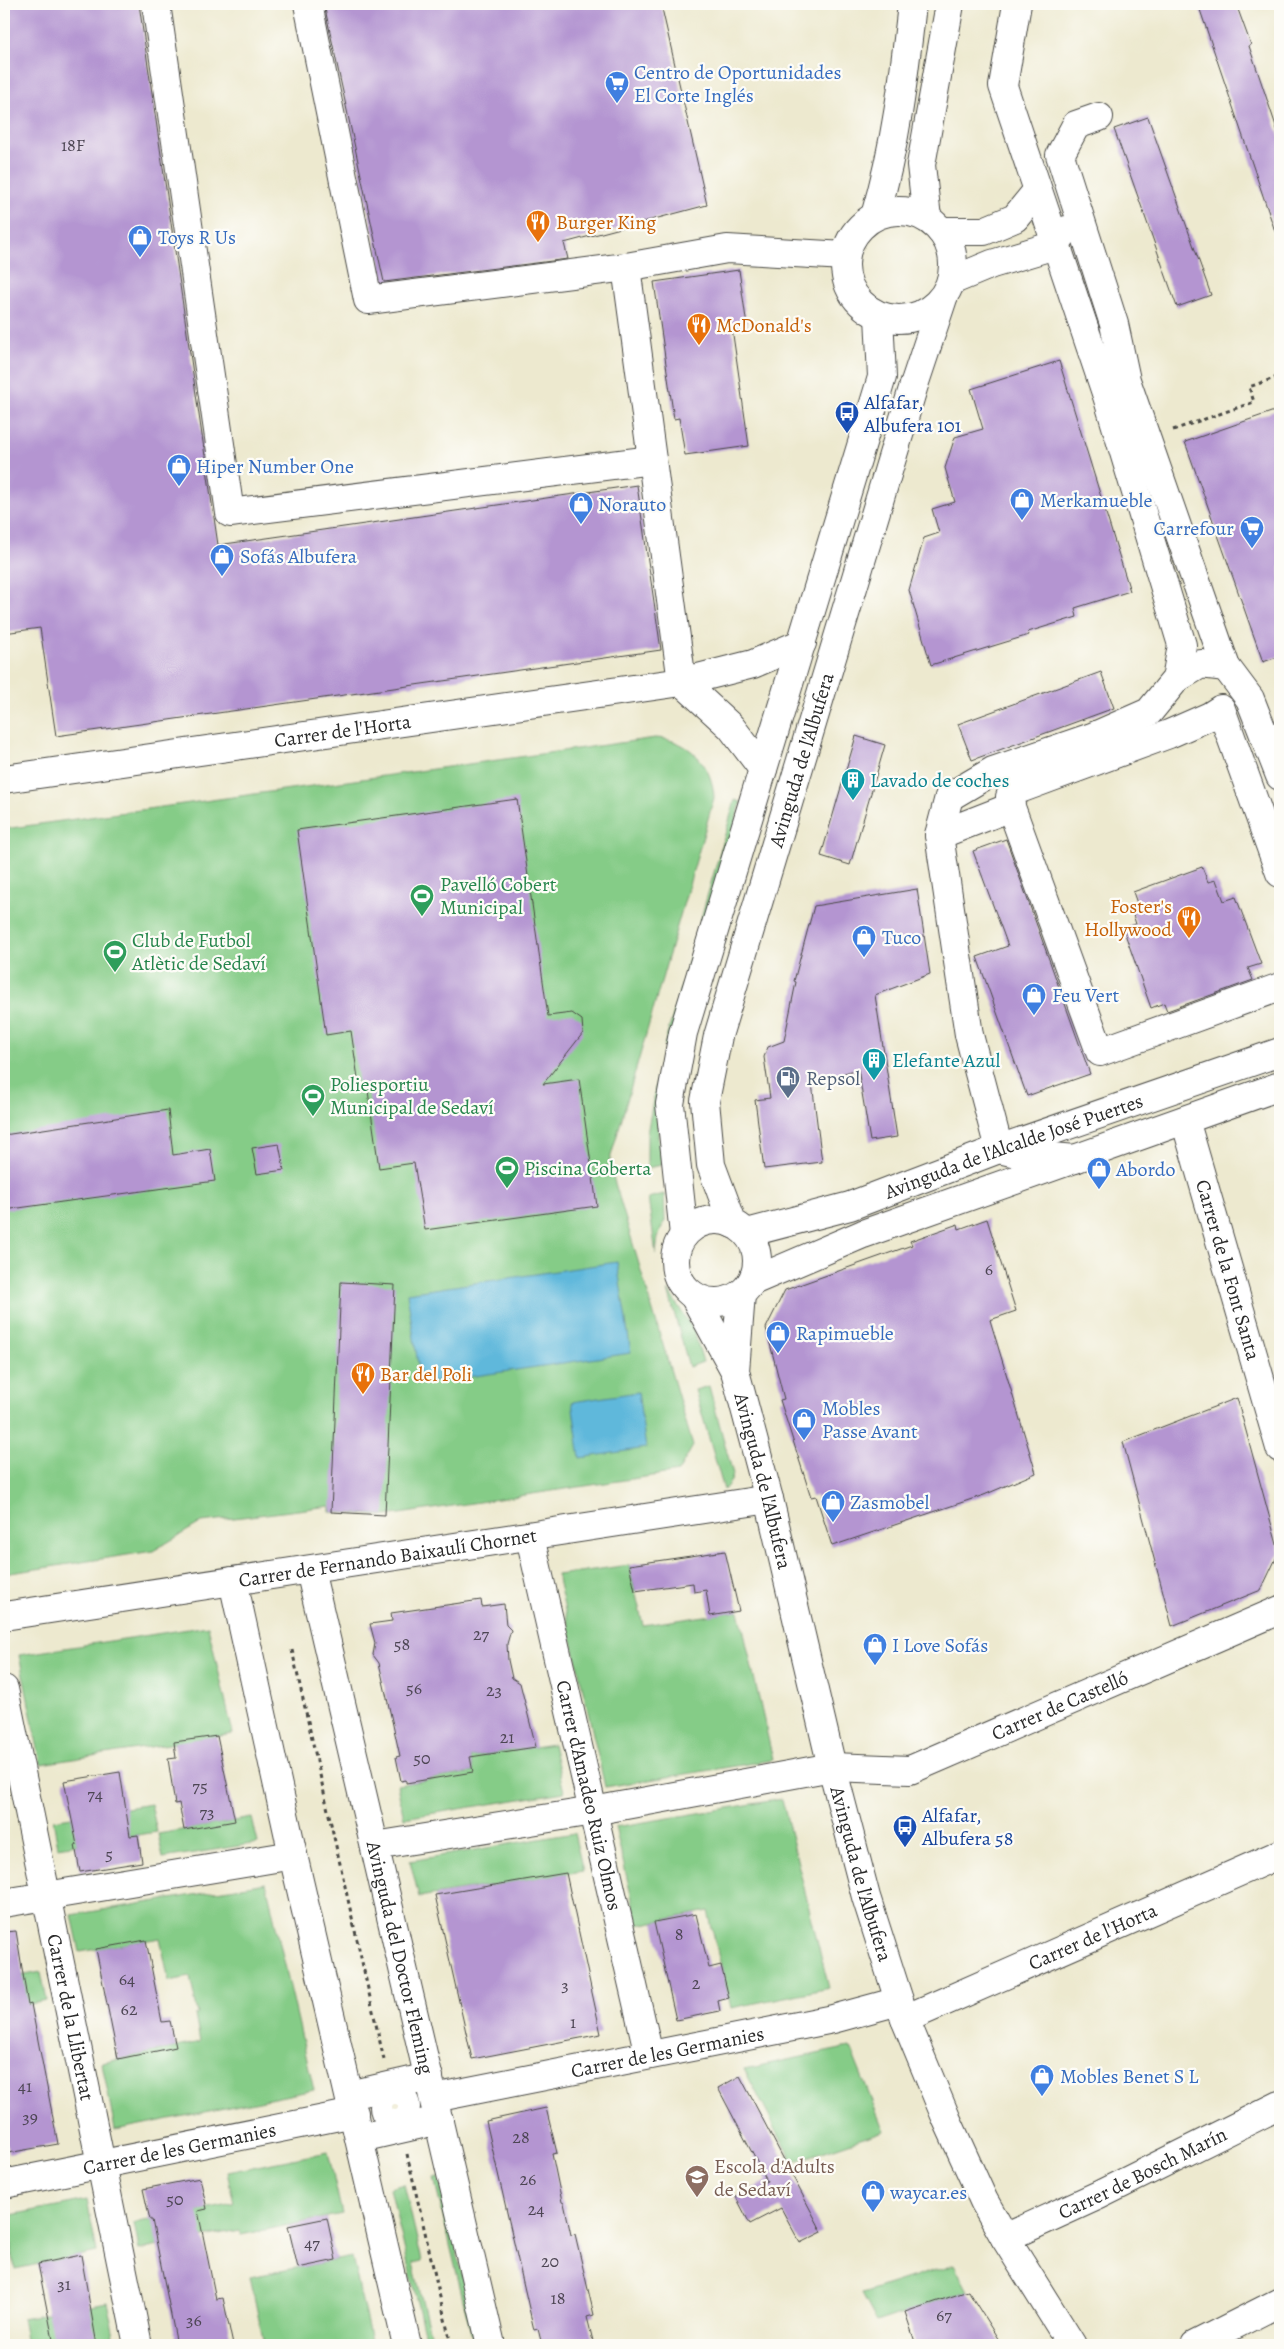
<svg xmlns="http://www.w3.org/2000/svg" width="1284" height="2349" font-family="Alegreya,serif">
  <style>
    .green { fill: #85cc87; stroke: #587c59 }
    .water { fill: #5eb8db; stroke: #447283 }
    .building { fill: #b495d1 }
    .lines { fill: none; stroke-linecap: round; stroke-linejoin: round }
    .minor-casing { stroke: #484844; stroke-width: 30 }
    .path { stroke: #484844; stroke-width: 3; stroke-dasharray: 4 4; stroke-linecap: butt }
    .minor { stroke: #fff; stroke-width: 28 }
    .labels { text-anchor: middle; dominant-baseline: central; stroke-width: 4.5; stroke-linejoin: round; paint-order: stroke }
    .number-label { font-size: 18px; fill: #4d4654 }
    .shop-label { font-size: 20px; fill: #366cbe; stroke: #fdfcf7; text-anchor: start }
    .food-label { font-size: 20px; fill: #c56008; stroke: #fdfcf7; text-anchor: start }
    .transit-label { font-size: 20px; fill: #164399; stroke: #fdfcf7; text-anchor: start }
    .street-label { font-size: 20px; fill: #2b2b2b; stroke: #fdfcf7 }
    .culture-label { font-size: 20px; fill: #0d838f; stroke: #fdfcf7; text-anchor: start }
    .leisure-label { font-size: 20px; fill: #27864d; stroke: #fdfcf7; text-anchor: start }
    .service-label { font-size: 20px; fill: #4e5e75; stroke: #fdfcf7; text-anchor: start }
    .education-label { font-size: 20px; fill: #785e54; stroke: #fdfcf7; text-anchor: start }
  </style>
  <rect width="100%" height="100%" fill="#fdfcf7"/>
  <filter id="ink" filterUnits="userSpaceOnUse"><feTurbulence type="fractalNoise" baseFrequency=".02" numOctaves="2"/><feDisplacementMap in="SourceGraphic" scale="10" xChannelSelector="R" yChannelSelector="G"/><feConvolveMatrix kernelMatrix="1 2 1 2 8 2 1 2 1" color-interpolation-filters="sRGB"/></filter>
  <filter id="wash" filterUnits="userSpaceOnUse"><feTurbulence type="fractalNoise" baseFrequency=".0096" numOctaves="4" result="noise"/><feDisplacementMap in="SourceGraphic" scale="20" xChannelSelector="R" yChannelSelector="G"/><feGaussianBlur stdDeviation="1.12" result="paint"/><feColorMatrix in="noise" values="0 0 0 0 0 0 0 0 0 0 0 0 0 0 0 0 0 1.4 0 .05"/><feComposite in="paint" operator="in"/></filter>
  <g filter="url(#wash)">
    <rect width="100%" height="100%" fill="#ede9cf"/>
    <!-- green -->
    <path class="green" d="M655,738C689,739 713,765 714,798L609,1163L693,1446L678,1472L386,1516L330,1512V1506L202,1522L153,1551L4,1574V829Z
      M735,800L741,802L670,1048L664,1046Z
      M658,1072L664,1073L658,1137L662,1165L647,1168V1134Z
      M664,1194L665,1220L658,1237L656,1254L648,1198Z
      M668,1290L694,1331L703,1362L689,1367Z
      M709,1386L733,1474L731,1481L724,1490L695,1390Z
      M629,1565L643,1625L739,1611L773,1760L605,1787L557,1575Z
      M208,1626L233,1734L41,1764L19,1655Z
      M553,1744L564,1792L404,1818L397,1785L473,1772L470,1757Z
      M782,1799L829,1988L731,2008L708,1911L638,1925L615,1827Z
      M151,1804L157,1832L58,1847L53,1820Z
      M252,1818L258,1843L163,1858L158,1834Z
      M574,1833L583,1871L419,1897L410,1861Z
      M266,1883L314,2090L115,2130L102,2063L200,2042L195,2015L198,2014L190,1977L169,1981L160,1938L80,1952L72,1915Z
      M41,1972L47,2001L4,2009V1979Z
      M850,2047L884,2131L793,2162L744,2069Z
      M328,2152L342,2214L241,2235L239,2230L139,2250L134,2223L234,2203L227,2172Z
      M439,2177L479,2345H474L434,2178Z
      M404,2184L422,2261L413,2263L433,2345H427L390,2188Z
      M87,2200L97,2252L15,2269L6,2216Z
      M352,2257L372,2345H259L264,2344L250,2277Z
      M954,2264L968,2291L877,2322L862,2294Z
      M107,2302L115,2340L89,2345H27L22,2318Z"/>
    <!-- water -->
    <path class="water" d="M617,1262L631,1353L421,1384L407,1293Z
      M638,1392L646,1448L580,1458L572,1402Z"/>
    <g id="blocks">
      <!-- building -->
      <path class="building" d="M4,4H139L218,545L637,485L661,650L56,736L40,628L4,633Z
        M324,4H661L707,205L564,243L568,259L384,282Z
        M1198,4H1236L1251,45L1249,46L1280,138V236L1277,237Z
        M1148,117L1211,295L1177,307L1114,129Z
        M739,270L747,326L732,328L749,446L685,455L679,418L674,419L654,282Z
        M1059,361L1130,591L1075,608L1077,617L1028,632L1029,635L931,665L909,590L924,538L939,533L932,509L955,502L945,468L955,437L983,429L971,389Z
        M1280,409V656L1263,662L1185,442Z
        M1101,672L1114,708L972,760L958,724Z
        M856,736L885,745L850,865L821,856Z
        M517,799L548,1016L572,1013L582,1020L583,1033L543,1084L579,1079L597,1206L425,1230L414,1163L379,1168L367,1084L359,1085L351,1031L326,1035L297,830Z
        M1006,839L1090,1074L1027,1096L977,957L1008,946L973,851Z
        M1202,867L1208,882L1216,880L1224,901L1236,897L1261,964L1248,968L1253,980L1167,1011L1164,1003L1151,1008L1123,928L1136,924L1131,909L1138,906L1133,892Z
        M917,889L930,974L875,995L897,1137L870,1141L858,1069L812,1083L822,1162L764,1169L755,1100L770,1098L764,1057L768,1047L784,1041L796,982L794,981L814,906Z
        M168,1110L173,1155L210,1149L215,1181L4,1210V1135Z
        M279,1144L284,1170L257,1174L252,1148Z
        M987,1219L1016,1311L990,1320L1036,1473L984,1495L832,1546L816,1496L811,1497L780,1400L784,1399L766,1328L785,1290L912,1245L910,1241L958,1224L959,1229Z
        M341,1282L395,1285L385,1515L331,1512Z
        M1237,1398L1279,1552L1261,1590L1172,1626L1123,1442Z
        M725,1551L739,1611L710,1616L706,1590L694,1592L693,1583L635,1591L629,1565Z
        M481,1600L482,1607L504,1604L506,1625L511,1630L507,1644L508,1660L512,1678L520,1683L536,1747L470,1757L473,1772L406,1783V1780L401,1781L396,1757L400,1756L379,1663L373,1655L375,1643L370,1624L392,1621L391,1613Z
        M217,1736L235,1821L184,1830L179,1803L175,1804L168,1759L176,1758L174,1742Z
        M120,1772L130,1836L138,1835L142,1862L80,1872L75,1845H77L64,1781Z
        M566,1873L601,2034L472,2059L435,1895Z
        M696,1914L709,1968L721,1965L729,1998L718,2001L720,2011L676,2020L654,1922Z
        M16,1931L28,2005L31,2004L58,2144L8,2153L4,2131V1932Z
        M146,1940L162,2022L170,2021L176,2047L118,2059L96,1949Z
        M740,2076L822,2232L800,2243L781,2208L750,2224L736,2197L767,2181L718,2088Z
        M546,2108L557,2153L552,2154L562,2202L564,2203L571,2235L575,2234L594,2315L587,2317L594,2345H542L538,2329L534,2330L486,2121Z
        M200,2178L207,2209L198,2211L216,2299L223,2298L233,2345H177L152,2220H150L143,2189Z
        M327,2218L336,2260L298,2268L288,2226Z
        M81,2255L97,2345H54L38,2264Z
        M968,2291L1002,2345H916L905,2312Z"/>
    </g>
  </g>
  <g filter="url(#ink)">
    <use href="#blocks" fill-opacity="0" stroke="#484844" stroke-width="1"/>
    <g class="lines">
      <defs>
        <g id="minor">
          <path d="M156,4L230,513L652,460"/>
          <path d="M308,4L368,300L626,267L727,249L845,256"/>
          <path d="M1017,4L1003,86L1107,396L1182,645L1176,679L1149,712L1092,737L993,771L949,797L939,835L969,1035L999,1149L1021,1154L1075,1159"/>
          <path d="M1099,117L1076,125L1060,155L1114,324L1126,380L1226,667L1250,699L1280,776"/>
          <circle cx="899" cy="265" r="54"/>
          <path d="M875,216C896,145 904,77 912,4"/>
          <path d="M927,218L921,165L950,4"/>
          <path d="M941,231H984L1015,218L1037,191"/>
          <path d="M626,267L682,682"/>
          <path d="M951,281L992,264L1055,245L1066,230"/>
          <path d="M1176,679L1201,664L1226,667"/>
          <path d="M682,682L731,727L763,769"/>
          <path id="s1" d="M4,779L682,682L753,664L802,643"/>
          <path d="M939,835L1011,807"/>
          <path d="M1280,873L1221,709L1210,716L1169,734L1017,790L1010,797L1011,807L1100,1052L1280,987"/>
          <path id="s2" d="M1185,1120L1280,1448"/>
          <circle cx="716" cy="1261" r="41"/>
          <path id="s3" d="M733,1224L711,1165L705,1101L718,1036L914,385L943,298"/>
          <path id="s4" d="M747,1233L850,1206L999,1149L1280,1052"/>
          <path d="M684,1235L670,1104L683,1033L882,377L879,316"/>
          <path d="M753,1281L863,1234L1280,1086"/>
          <path id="s5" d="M694,1296L735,1371L769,1499L832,1767L866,1897L905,2019L947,2120L984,2201L1005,2238L1072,2345"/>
          <path d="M735,1371L741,1294"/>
          <path id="s6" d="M530,1537L649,2055"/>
          <path id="s7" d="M310,1570L491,2345"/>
          <path d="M233,1581L293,1855L407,2345"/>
          <path id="s8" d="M4,1616L769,1499"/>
          <path id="s9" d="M4,1689L138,2345"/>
          <path id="s10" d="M375,1846L593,1811L832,1767L910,1770L1280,1610"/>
          <path d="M4,1903L293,1855"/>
          <path id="s11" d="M905,2019L1280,1854"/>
          <path d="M350,2095L429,2077"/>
          <circle cx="395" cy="2107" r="11"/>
          <path id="s12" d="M434,2098L833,2019L899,2001"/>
          <path d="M360,2138L439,2120"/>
          <path id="s13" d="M4,2184L354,2113"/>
          <path id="s14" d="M1005,2238L1099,2195L1280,2105"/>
          <path d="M1195,2345L1280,2302"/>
        </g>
      </defs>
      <!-- minor casing -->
      <use href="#minor" class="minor-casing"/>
      <!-- path -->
      <path class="path" d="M1173,430L1254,402L1249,387L1280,376
        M292,1650L384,2060
        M407,2154L451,2345"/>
      <!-- minor -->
      <use href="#minor" class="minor"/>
    </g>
  </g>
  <!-- icons -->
  <defs>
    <symbol id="supermarket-pin" viewBox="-11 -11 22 30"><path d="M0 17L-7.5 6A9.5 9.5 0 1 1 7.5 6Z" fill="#3f7fe0" stroke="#fdfcf7"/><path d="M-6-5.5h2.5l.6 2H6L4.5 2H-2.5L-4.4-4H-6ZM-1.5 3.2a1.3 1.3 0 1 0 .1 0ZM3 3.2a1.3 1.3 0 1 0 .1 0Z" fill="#fff"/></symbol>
    <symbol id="restaurant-pin" viewBox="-11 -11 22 30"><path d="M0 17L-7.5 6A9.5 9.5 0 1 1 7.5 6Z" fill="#e8710a" stroke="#fdfcf7"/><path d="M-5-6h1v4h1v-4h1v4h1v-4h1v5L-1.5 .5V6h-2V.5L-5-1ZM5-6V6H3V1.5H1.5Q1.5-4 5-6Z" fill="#fff"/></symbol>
    <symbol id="shop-pin" viewBox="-11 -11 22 30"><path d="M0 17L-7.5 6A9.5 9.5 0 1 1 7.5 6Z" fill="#3f7fe0" stroke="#fdfcf7"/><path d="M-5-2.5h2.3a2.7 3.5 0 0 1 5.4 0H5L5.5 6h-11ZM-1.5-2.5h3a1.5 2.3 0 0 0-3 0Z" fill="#fff"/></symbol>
    <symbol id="bus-pin" viewBox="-11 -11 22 30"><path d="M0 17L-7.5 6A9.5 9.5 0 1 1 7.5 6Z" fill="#1a4fb4" stroke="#fdfcf7"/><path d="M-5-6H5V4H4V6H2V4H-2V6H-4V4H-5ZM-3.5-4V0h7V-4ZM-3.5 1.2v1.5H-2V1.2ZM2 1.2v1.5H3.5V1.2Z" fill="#fff"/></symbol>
    <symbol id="building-pin" viewBox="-11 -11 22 30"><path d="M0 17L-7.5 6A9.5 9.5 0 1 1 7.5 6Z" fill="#0f9aa8" stroke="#fdfcf7"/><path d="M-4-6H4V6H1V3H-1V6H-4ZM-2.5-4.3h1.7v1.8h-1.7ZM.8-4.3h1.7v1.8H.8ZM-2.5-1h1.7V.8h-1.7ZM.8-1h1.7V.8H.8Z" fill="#fff"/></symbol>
    <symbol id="stadium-pin" viewBox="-11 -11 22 30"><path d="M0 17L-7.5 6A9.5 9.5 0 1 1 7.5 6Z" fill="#2e9e5b" stroke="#fdfcf7"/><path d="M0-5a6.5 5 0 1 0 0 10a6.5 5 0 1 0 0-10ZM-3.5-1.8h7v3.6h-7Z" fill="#fff"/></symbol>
    <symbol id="fuel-pin" viewBox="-11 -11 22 30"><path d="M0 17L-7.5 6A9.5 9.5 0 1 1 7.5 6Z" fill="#5c6f8a" stroke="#fdfcf7"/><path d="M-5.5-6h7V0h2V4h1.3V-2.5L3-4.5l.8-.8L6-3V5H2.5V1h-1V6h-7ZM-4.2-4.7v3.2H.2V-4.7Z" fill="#fff"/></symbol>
    <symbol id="school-pin" viewBox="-11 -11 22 30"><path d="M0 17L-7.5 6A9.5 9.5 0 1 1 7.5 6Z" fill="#8d6e63" stroke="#fdfcf7"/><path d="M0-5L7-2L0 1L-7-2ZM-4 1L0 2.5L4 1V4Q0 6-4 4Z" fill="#fff"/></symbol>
  </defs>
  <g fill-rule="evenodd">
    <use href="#supermarket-pin" x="603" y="69" width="28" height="38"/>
    <use href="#restaurant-pin" x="524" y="208" width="28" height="38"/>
    <use href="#shop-pin" x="126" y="223" width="28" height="38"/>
    <use href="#restaurant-pin" x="685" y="311" width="28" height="38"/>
    <use href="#bus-pin" x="833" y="399" width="28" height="38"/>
    <use href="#shop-pin" x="165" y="452" width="28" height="38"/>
    <use href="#shop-pin" x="1008" y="486" width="28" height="38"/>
    <use href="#shop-pin" x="567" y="490" width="28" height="38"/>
    <use href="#supermarket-pin" x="1238" y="514" width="28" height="38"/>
    <use href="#shop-pin" x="208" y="542" width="28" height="38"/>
    <use href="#building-pin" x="839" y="766" width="28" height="38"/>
    <use href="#stadium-pin" x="408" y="882" width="28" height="38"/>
    <use href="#restaurant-pin" x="1175" y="904" width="28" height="38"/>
    <use href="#shop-pin" x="850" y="923" width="28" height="38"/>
    <use href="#stadium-pin" x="101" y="938" width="28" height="38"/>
    <use href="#shop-pin" x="1020" y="981" width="28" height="38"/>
    <use href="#building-pin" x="860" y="1046" width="28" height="38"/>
    <use href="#fuel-pin" x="774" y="1064" width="28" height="38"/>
    <use href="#stadium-pin" x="299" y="1082" width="28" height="38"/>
    <use href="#stadium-pin" x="493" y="1154" width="28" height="38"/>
    <use href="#shop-pin" x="1085" y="1155" width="28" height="38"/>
    <use href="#shop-pin" x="764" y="1319" width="28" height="38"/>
    <use href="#restaurant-pin" x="349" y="1360" width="28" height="38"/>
    <use href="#shop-pin" x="790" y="1406" width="28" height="38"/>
    <use href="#shop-pin" x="819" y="1488" width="28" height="38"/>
    <use href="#shop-pin" x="861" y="1631" width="28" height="38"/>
    <use href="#bus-pin" x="891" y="1813" width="28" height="38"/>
    <use href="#shop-pin" x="1028" y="2062" width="28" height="38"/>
    <use href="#school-pin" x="683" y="2163" width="28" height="38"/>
    <use href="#shop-pin" x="859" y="2178" width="28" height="38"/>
  </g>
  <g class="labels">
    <!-- number labels -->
    <g class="number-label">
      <text x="73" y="145">18F</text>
      <text x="989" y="1269">6</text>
      <text x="481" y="1634">27</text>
      <text x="402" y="1644">58</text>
      <text x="414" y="1688">56</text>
      <text x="494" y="1690">23</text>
      <text x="507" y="1737">21</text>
      <text x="422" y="1758">50</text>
      <text x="200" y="1786">75</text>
      <text x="95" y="1794">74</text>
      <text x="207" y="1812">73</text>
      <text x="109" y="1854">5</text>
      <text x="679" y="1934">8</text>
      <text x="127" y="1979">64</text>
      <text x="696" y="1983">2</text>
      <text x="565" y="1985">3</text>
      <text x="129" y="2009">62</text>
      <text x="573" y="2022">1</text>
      <text x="25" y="2086">41</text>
      <text x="30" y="2117">39</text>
      <text x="521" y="2137">28</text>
      <text x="528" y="2179">26</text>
      <text x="175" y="2199">50</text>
      <text x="536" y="2209">24</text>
      <text x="312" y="2243">47</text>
      <text x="550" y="2261">20</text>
      <text x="64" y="2284">31</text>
      <text x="558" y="2298">18</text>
      <text x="944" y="2315">67</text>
      <text x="194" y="2320">36</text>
    </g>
    <!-- shop labels -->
    <g class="shop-label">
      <text x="634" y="72">Centro de Oportunidades<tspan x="634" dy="23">El Corte Inglés</tspan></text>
      <text x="158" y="237">Toys R Us</text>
      <text x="196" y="466">Hiper Number One</text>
      <text x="1040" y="500">Merkamueble</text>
      <text x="598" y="504">Norauto</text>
      <text x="1234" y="528" text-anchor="end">Carrefour</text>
      <text x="240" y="556">Sofás Albufera</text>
      <text x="882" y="937">Tuco</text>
      <text x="1052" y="995">Feu Vert</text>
      <text x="1116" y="1169">Abordo</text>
      <text x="796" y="1333">Rapimueble</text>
      <text x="822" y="1408">Mobles<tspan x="822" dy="23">Passe Avant</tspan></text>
      <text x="850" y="1502">Zasmobel</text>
      <text x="892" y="1645">I Love Sofás</text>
      <text x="1060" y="2076">Mobles Benet S L</text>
      <text x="890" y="2192">waycar.es</text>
    </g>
    <!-- food labels -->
    <g class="food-label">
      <text x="556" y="222">Burger King</text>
      <text x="716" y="325">McDonald's</text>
      <text x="1172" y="906" text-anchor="end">Foster's<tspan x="1172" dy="23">Hollywood</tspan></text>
      <text x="380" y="1374">Bar del Poli</text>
    </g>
    <!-- transit labels -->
    <g class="transit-label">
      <text x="864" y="402">Alfafar,<tspan x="864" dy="23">Albufera 101</tspan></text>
      <text x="922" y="1815">Alfafar,<tspan x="922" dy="23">Albufera 58</tspan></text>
    </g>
    <!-- street labels -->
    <g class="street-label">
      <text stroke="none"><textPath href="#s1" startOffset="342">Carrer de l'Horta</textPath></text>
      <text stroke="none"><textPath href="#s3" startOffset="482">Avinguda de l'Albufera</textPath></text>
      <text stroke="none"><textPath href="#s4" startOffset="281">Avinguda de l'Alcalde José Puertes</textPath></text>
      <text stroke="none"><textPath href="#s2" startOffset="156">Carrer de la Font Santa</textPath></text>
      <text stroke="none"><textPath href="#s5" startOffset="199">Avinguda de l'Albufera</textPath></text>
      <text stroke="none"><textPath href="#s8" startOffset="388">Carrer de Fernando Baixaulí Chornet</textPath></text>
      <text stroke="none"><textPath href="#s10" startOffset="705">Carrer de Castelló</textPath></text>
      <text stroke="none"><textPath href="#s6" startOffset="265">Carrer d'Amadeo Ruiz Olmos</textPath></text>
      <text stroke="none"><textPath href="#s5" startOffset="604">Avinguda de l'Albufera</textPath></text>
      <text stroke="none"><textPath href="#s11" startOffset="205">Carrer de l'Horta</textPath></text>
      <text stroke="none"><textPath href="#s7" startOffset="398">Avinguda del Doctor Fleming</textPath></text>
      <text stroke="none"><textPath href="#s9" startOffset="335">Carrer de la Llibertat</textPath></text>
      <text stroke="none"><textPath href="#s12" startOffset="238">Carrer de les Germanies</textPath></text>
      <text stroke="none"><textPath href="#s13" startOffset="179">Carrer de les Germanies</textPath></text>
      <text stroke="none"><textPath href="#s14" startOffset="152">Carrer de Bosch Marín</textPath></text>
    </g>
    <!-- culture labels -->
    <g class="culture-label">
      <text x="870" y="780">Lavado de coches</text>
      <text x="892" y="1060">Elefante Azul</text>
    </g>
    <!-- leisure labels -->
    <g class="leisure-label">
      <text x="440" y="884">Pavelló Cobert<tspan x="440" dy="23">Municipal</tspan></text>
      <text x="132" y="940">Club de Futbol<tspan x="132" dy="23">Atlètic de Sedaví</tspan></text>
      <text x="330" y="1084">Poliesportiu<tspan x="330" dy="23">Municipal de Sedaví</tspan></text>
      <text x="524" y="1168">Piscina Coberta</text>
    </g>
    <!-- service labels -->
    <g class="service-label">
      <text x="806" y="1078">Repsol</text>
    </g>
    <!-- education labels -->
    <g class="education-label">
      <text x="714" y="2166">Escola d'Adults<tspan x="714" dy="23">de Sedaví</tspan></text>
    </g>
  </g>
  <!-- margin -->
  <rect width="1284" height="2349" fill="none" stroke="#fdfcf7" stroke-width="20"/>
</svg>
